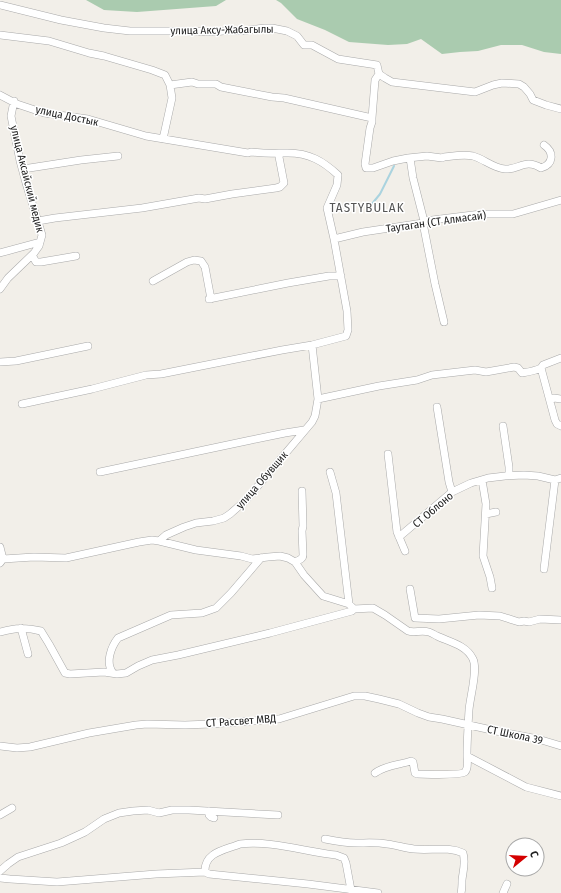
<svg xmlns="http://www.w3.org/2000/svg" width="561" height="893" font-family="'Fira Sans Condensed',sans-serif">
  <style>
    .cemetery { fill: #aacbaf }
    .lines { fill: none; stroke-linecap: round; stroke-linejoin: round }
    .stream { stroke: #aad3df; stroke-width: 2 }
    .minor-casing { stroke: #a9a9a9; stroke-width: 8 }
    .minor { stroke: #fff; stroke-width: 7 }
    .labels { text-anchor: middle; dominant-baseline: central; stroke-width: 3; stroke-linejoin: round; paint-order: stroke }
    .street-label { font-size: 11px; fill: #222; stroke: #fff }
    .quarter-label { font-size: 13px; letter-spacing: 1px; fill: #555; stroke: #fff }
  </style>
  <rect width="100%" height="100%" fill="#f2efe9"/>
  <!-- cemetery -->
  <path class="cemetery" d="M86,0H226L216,6L137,12L104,10Z
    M276,0H561V54L544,52L522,45H501L478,51L460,52L442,54L421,39L407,44L388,45L349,42L325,30L297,19L281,3Z"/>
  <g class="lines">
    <!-- stream -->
    <path class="stream" d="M367,210L380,194L394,166"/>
    <defs>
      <path id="minor" d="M0,5L61,20L104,28L130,31H186L214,32L232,30L241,31L265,28H272L287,31L297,36L304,45H312L338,59L377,65L379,74L385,78L392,82L475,92L493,85L502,83L519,84L524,87L530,94L533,100L546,105L561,109
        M0,35L49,41L89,53L104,56L152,70L165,75L170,85L172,98L163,139
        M170,85L192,82L198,84H216L221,87L272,97L284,98L372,118V122L370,128L365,164L366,168H373L393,161L408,158L427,156L442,158L444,157C453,156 464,154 473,156C484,159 493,168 505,169C519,170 525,158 541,168C554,164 554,152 544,145
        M0,95L17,104L44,113L88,119L146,136L248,153L251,152C260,153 270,154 279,153C282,153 285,153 288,153C309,153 323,161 338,175L337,185L327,208L334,239L347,311L348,330L346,336L312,345L318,399L315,416L312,422L246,500L230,514L224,518L213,521L196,523L184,527L166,535L159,541L152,540L139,542L66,558L34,557L3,559L0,563
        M372,118L375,80L379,74
        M410,158L413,178L424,221
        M23,169L81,160L118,156
        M38,221L55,218L142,208L199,198L205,199L232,194L276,188L280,187L284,183L279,157L280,153
        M423,223L435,284L444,322
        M334,239L363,232L423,223L424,221L481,214H513L561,200
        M0,253L40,242
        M32,255L36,262H41L76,256
        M153,281L187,262L194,260L201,261L205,267L211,299
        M0,289L8,278L34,253L39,246L42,235L26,183L20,161L11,116L14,101
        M209,299L288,283L329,276H341
        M0,362L16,361L88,346
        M541,368L555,420L557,424L561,426
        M318,399L379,386L417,380L432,375L475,370L486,372L514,367L518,368L522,373C528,372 535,371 541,368L543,365L561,358
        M550,400L554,398L561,399
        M22,404L92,389L146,375L161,374L282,350L312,345
        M437,407L449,482L452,492
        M503,426L509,467V476
        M388,454L397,532L405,551
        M100,472L251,440L285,433L304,430
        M330,472L336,493L349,604
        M482,480L486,504L483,556L490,577L492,588
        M486,514L496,512
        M399,537L452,492L471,483L488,478L505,476L524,475L538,476L555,480L561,478
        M159,541L196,550L241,556L252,559L268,557L280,556L288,558L295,562L304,575L323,596L349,604L354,609L373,608L385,615L408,631C414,633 422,630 429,632C432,633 435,635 437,636C450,642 466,645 473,659C478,670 470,697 469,710C468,726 467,741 467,756L526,787L561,796
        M0,547L3,559
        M295,562C299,560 303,559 303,555L302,531L303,526L302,491
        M544,569L555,480
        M410,589L415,618L439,619L479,615L500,616L519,622L524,621L529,622L540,619L561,620
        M21,628L28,654
        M0,632C16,628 25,627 41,631L49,644L65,673L70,674L104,672L117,674L126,673L138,666L152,660L178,655L270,633L352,611L354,609
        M113,673C105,663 111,647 118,638L171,615L202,613L216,608L231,593L261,558
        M0,746L17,748L30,747L89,733L136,725L147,724L185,725L211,724L279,719L354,696H365L379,699L399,704L418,713L429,717L442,719L496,731L538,739L561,746
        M375,773C386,765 399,765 411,761L413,762L415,773L417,774C425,774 460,776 465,772C469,768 467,761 467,756
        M209,811V815L211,817L214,818
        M0,815L12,808
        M325,839C335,841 345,843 356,843C366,843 376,842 387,844C396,845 405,848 414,849C430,851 448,846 463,853C466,862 463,871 462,880C462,884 462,889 461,893
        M0,871L8,864L18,857L61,843L85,832L104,819L119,813L133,811L148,810L159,813L172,810H189L278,815
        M205,872C204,852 225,850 240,844C269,840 307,852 336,855L344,858L346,863L351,890
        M0,878L10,879L57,882L156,874L205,872L209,874L308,884L378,893
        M503,893L507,884"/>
    </defs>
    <!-- minor casing -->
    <use href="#minor" class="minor-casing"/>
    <!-- minor -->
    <use href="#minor" class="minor"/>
  </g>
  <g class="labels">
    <!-- street labels -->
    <g class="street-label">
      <text transform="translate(222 30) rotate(-1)">улица Аксу-Жабагылы</text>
      <text transform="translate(67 116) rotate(12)">улица Достык</text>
      <text transform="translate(27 179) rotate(76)">улица Аксайский медик</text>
      <text transform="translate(436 222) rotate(-8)">Таутаган (СТ Алмасай)</text>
      <text transform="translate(262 480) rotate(-49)">улица Обувщик</text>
      <text transform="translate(433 510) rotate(-40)">СТ Облоно</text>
      <text transform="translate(241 721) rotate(-4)">СТ Рассвет МВД</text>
      <text transform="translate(515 735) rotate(12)">СТ Школа 39</text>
    </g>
    <!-- quarter labels -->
    <g class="quarter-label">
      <text x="367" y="207">TASTYBULAK</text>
    </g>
  </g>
  <!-- north arrow -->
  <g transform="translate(525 857) rotate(72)"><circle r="19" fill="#ffffff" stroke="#a7a7a7"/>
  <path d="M0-3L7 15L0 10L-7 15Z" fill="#d40000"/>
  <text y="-6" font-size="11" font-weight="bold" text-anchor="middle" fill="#222222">С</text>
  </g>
</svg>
